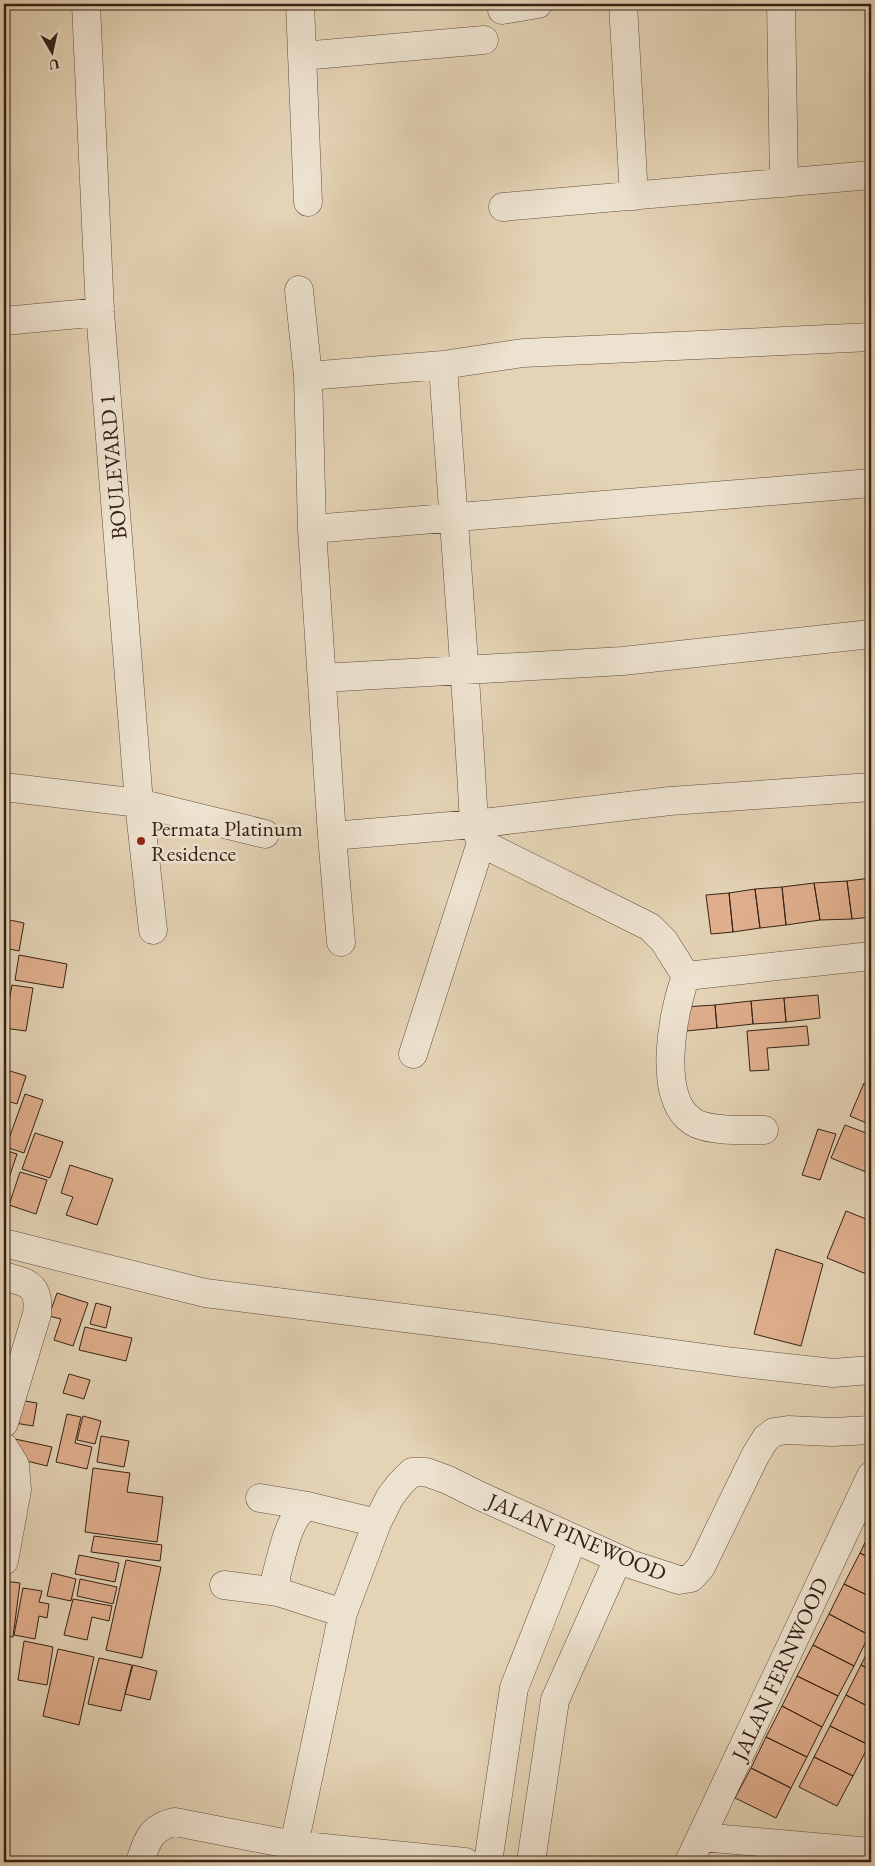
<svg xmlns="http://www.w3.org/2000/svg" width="875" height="1866" font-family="'EB Garamond',serif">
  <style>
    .building { fill: #e1af8e; stroke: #352116 }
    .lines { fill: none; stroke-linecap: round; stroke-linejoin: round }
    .minor-casing { stroke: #614e3e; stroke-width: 29 }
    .minor { stroke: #ede2cf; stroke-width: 28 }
    .poi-dot { fill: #8f2418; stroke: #ede2cf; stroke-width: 2 }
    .labels { text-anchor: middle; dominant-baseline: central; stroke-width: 5; stroke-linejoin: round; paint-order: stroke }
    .street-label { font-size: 22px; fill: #352116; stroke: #ede2cf }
    .poi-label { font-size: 22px; fill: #352116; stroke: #ede2cf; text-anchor: start }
  </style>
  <rect width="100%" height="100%" fill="#e4d3b5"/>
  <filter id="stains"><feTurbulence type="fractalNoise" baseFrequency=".004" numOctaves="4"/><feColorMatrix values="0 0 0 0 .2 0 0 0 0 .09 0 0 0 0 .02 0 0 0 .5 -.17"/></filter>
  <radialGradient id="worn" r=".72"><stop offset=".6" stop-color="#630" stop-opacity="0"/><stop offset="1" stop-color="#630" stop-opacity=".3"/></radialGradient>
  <!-- building -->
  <path class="building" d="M871,878V917L852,919L847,881Z
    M847,881L852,919L820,920L814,883Z
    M814,883L820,920L786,925L782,887Z
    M782,887L786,925L760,928L755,889Z
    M755,889L760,928L733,932L729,893Z
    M729,893L733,932L711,934L706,895Z
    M5,919L24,923L19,951L4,948Z
    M19,955L67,964L63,988L15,980Z
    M4,980H6L4,1000Z
    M12,985L33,988L26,1031L4,1028Z
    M818,995L820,1018L786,1022L784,998Z
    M784,998L786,1022L753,1024L751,1001Z
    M751,1001L753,1024L717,1028L715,1005Z
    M715,1005L717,1028L686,1031L684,1007Z
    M807,1026L809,1045L767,1048L769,1070L750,1071L747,1031Z
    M4,1069L26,1076L17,1104L4,1100Z
    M864,1083L871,1086V1125L850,1116Z
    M25,1094L43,1100L24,1153L6,1147Z
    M845,1125L871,1135V1174L831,1158Z
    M818,1129L836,1134L820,1180L802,1175Z
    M35,1133L63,1142L50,1178L22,1169Z
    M4,1150L17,1154L5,1190L4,1189Z
    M70,1165L113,1179L97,1225L66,1215L73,1197L61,1193Z
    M20,1172L47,1180L36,1214L9,1205Z
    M846,1211L871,1221V1276L827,1258Z
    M776,1249L823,1264L801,1346L754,1334Z
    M57,1293L88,1303L73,1346L54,1340L61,1319L49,1316Z
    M96,1303L111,1307L106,1328L90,1324Z
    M85,1327L132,1338L126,1361L79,1350Z
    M4,1347L9,1348L4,1363Z
    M69,1374L90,1380L84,1399L63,1393Z
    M19,1400L37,1403L33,1426L15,1423Z
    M67,1414L81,1417L75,1443L92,1447L87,1469L56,1462Z
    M83,1416L101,1421L95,1444L77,1440Z
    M101,1436L129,1441L124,1467L97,1462Z
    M15,1439L52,1447L47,1466L11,1457Z
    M93,1468L130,1473L127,1492L163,1497L157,1542L85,1532Z
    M871,1530V1559L860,1553Z
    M94,1536L162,1545L160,1561L91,1552Z
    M860,1553L871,1559V1597L844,1584Z
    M79,1555L119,1563L115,1582L75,1574Z
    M126,1560L161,1567L142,1658L106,1650Z
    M52,1573L76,1579L71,1601L47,1596Z
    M80,1579L117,1587L113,1604L77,1596Z
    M4,1581L20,1583L13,1637L4,1636Z
    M844,1584L871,1597V1630L869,1635L829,1614Z
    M23,1588L42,1591L39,1602L49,1604L47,1618L39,1616L35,1639L14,1635Z
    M73,1599L112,1606L109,1621L92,1617L87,1640L64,1635Z
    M829,1614L869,1635L854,1666L813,1645Z
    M24,1641L53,1647L47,1685L18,1680Z
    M813,1645L854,1666L838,1696L797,1676Z
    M871,1645V1670L861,1665Z
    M58,1649L94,1657L79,1725L43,1716Z
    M99,1658L132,1665L121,1711L88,1704Z
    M133,1665L157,1671L150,1700L125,1694Z
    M861,1665L871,1670V1708L846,1695Z
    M797,1676L838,1696L822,1727L782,1706Z
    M846,1695L871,1708V1740L869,1745L830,1726Z
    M782,1706L822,1727L807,1757L766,1737Z
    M830,1726L869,1745L853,1776L814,1757Z
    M766,1737L807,1757L791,1788L751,1768Z
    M814,1757L853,1776L837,1806L799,1787Z
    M751,1768L791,1788L776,1818L735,1798Z"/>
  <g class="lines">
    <defs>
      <path id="minor" d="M86,4L100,312L139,803L153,930
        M300,4L308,202
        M623,4L634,196
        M781,4L784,183
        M502,10L538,4
        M302,56L484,40
        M503,207L871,175
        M299,290L308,376L312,529L332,836L341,942
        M4,321L100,312
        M308,376L443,365
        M312,529L871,483
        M322,678L623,661L871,634
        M4,787L139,803L265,834
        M332,836L474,824L670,801L871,787
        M481,843L650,927L664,941L686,976
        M413,1054L481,843L474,824C466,671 453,518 443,365L523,353L871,337
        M764,1130C746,1130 707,1132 692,1121C656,1096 673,1011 686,976L871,956
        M4,1243L205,1293L493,1329L734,1362L833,1373L871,1370
        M4,1276C28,1283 40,1284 37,1314L4,1423
        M4,1447L15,1465L17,1490L4,1561
        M260,1498L308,1506
        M224,1585L278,1592
        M343,1613L278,1592L276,1585V1576C282,1556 288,1515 308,1506L377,1523
        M701,1837L871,1852
        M140,1862C147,1840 151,1827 175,1822L294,1845L465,1862
        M293,1862L294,1845L343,1613L377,1523L390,1497L400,1484L412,1472H426L448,1480L478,1495L630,1564L679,1580L691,1578L701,1567L755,1456L766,1438L774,1432L788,1430L832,1432L871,1430
        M488,1862L514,1688L573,1539
        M531,1862L555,1700L618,1559
        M689,1862L871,1476"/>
    </defs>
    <!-- minor casing -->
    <use href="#minor" class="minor-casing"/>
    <!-- minor -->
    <use href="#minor" class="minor"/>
  </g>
  <!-- markers -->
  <circle class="poi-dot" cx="141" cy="841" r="5"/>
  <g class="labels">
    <!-- street labels -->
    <g class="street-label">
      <text transform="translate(113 467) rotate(-95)">BOULEVARD 1</text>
      <text transform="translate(577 1537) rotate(23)">JALAN PINEWOOD</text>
      <text transform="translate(780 1669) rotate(-65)">JALAN FERNWOOD</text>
    </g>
    <!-- poi labels -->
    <g class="poi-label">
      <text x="151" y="828">Permata Platinum<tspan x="151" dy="25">Residence</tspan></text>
    </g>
  </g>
  <!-- margin -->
  <rect width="875" height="1866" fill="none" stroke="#e4d3b5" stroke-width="20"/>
  <rect x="5" y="5" width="865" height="1856" fill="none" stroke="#352116" stroke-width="2.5"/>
  <rect x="10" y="10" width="855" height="1846" fill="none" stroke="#352116"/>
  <!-- north arrow -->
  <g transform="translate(52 52) rotate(171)" stroke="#ede2cf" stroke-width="4" paint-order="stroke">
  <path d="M0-4L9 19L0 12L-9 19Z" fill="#352116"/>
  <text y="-8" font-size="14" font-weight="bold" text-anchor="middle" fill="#352116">U</text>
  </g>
  <rect width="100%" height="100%" filter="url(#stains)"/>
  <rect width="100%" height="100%" fill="url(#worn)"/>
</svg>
